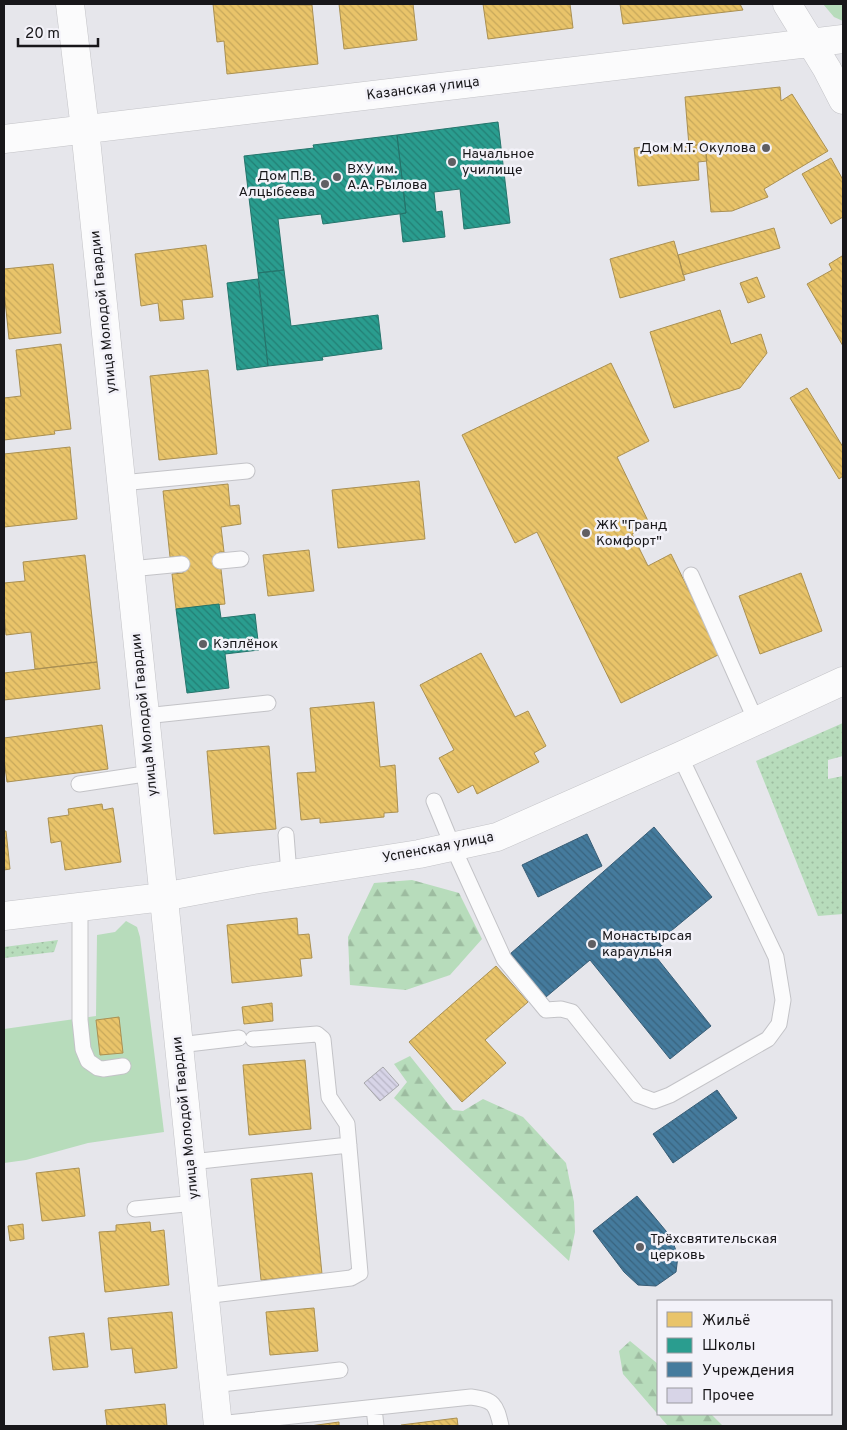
<svg xmlns="http://www.w3.org/2000/svg" width="847" height="1430" font-family="Overpass,sans-serif">
  <style>
    .grass { fill: url(#grass-dots) }
    .forest { fill: url(#forest-firs) }
    .park { fill: #b7dcbb }
    .homes { fill: url(#homes-back-hatch); stroke: #aa9052 }
    .schools { fill: url(#schools-back-hatch); stroke: #25756c }
    .public { fill: url(#public-back-hatch); stroke: #385d76 }
    .building { fill: url(#building-back-hatch); stroke: #a7a7ab }
    .lines { fill: none; stroke-linecap: round; stroke-linejoin: round }
    .service-casing { stroke: #c3c3c7; stroke-width: 17 }
    .minor-casing { stroke: #c3c3c7; stroke-width: 29 }
    .service { stroke: #fbfbfc; stroke-width: 15 }
    .minor { stroke: #fbfbfc; stroke-width: 28 }
    .poi-dot { fill: #605f63; stroke: #f3f2f9; stroke-width: 2 }
    .labels { text-anchor: middle; dominant-baseline: central; stroke-width: 5; stroke-linejoin: round; paint-order: stroke }
    .street-label { font-size: 14px; fill: #18171a; stroke: #f3f2f9 }
    .poi-label { font-size: 14px; fill: #18171a; stroke: #f3f2f9; text-anchor: start }
  </style>
  <defs>
    <pattern id="grass-dots" width="8" height="8" patternUnits="userSpaceOnUse" patternTransform="scale(1.25)"><rect width="8" height="8" fill="#b7dcbb"/><path d="M2 2h.1M6 6h.1" fill="none" stroke="#9dbca0" stroke-width="1.8" stroke-linecap="round"/></pattern>
    <pattern id="forest-firs" width="22" height="20" patternUnits="userSpaceOnUse" patternTransform="scale(1.25)"><rect width="22" height="20" fill="#b7dcbb"/><path d="M5 1l3.5 6h-7zM16 11l3.5 6h-7z" fill="#9dbca0"/></pattern>
    <pattern id="homes-back-hatch" width="6" height="6" patternUnits="userSpaceOnUse" patternTransform="scale(1.25)"><rect width="6" height="6" fill="#e9c46a"/><path d="M-1 5l2 2M0 0l6 6M5-1l2 2" fill="none" stroke="#c7a85b"/></pattern>
    <pattern id="schools-back-hatch" width="6" height="6" patternUnits="userSpaceOnUse" patternTransform="scale(1.25)"><rect width="6" height="6" fill="#2a9d8f"/><path d="M-1 5l2 2M0 0l6 6M5-1l2 2" fill="none" stroke="#237f74"/></pattern>
    <pattern id="public-back-hatch" width="6" height="6" patternUnits="userSpaceOnUse" patternTransform="scale(1.25)"><rect width="6" height="6" fill="#457b9d"/><path d="M-1 5l2 2M0 0l6 6M5-1l2 2" fill="none" stroke="#39647f"/></pattern>
    <pattern id="building-back-hatch" width="6" height="6" patternUnits="userSpaceOnUse" patternTransform="scale(1.25)"><rect width="6" height="6" fill="#d7d4e7"/><path d="M-1 5l2 2M0 0l6 6M5-1l2 2" fill="none" stroke="#b8b5c6"/></pattern>
  </defs>
  <rect width="100%" height="100%" fill="#e6e6eb"/>
  <!-- grass -->
  <path class="grass" d="M843,723V756L828,760V779L843,776V914L818,916L756,761Z
    M58,940L54,952L4,958V947Z"/>
  <!-- forest -->
  <path class="forest" d="M412,880L459,893L482,939L450,975L406,990L350,985L348,937L374,883Z
    M410,1056L453,1110L463,1111L483,1099L523,1117L566,1163L574,1202L575,1232L569,1261L394,1098L407,1082L394,1064Z
    M630,1341L658,1364V1414H711L723,1426H668L623,1374L619,1351Z"/>
  <!-- park -->
  <path class="park" d="M823,4H843V21L834,17Z
    M126,921L137,927L140,937L164,1132L88,1143L26,1160L4,1163V1029L96,1016L97,935L115,932Z"/>
  <!-- homes -->
  <path class="homes" d="M213,4L312,5L318,64L227,74L224,41L217,42Z
    M339,4H413L417,40L344,49Z
    M483,4H570L573,28L488,39Z
    M620,4H740L743,10L623,24Z
    M780,87L781,101L792,94L828,151L764,189L768,197L732,211L711,212L705,144L689,146L685,97Z
    M668,144L669,148L705,144L707,161L698,162L699,180L638,186L634,148Z
    M831,158L843,180V217L831,224L802,174Z
    M774,228L780,248L683,275L678,255Z
    M674,241L685,280L620,298L610,259Z
    M206,245L213,297L182,300L184,319L160,321L158,303L141,306L135,254Z
    M842,256L843,257V346L807,284L832,270L829,264Z
    M53,264L61,333L9,339L4,290V269Z
    M757,277L765,297L748,303L740,283Z
    M720,310L731,344L761,334L767,353L740,388L674,408L650,332Z
    M61,344L71,429L54,431L55,434L4,440V398L21,396L16,350Z
    M611,363L649,441L617,457L650,525L632,534L648,566L671,554L720,654L621,703L537,532L515,543L462,435Z
    M208,370L217,454L159,460L150,376Z
    M807,388L843,447V476L839,479L790,398Z
    M70,447L77,519L4,527V454Z
    M419,481L425,539L338,548L332,490Z
    M228,484L230,506L239,505L241,524L221,527L224,552H219L225,604L176,609L172,574L183,573L182,564L181,556L170,557L163,491Z
    M309,550L314,591L268,596L263,555Z
    M85,555L97,662L35,669L31,632L6,635L4,613V583L25,581L23,562Z
    M801,573L822,631L760,654L739,596Z
    M481,653L515,717L528,711L546,746L534,753L539,762L477,794L473,785L458,793L439,758L454,750L420,685Z
    M97,662L100,689L4,700V673Z
    M374,702L380,767L395,765L398,812L384,813V817L320,823V818L301,820L297,773L316,772L310,708Z
    M102,725L108,769L7,782L4,759V738Z
    M269,746L276,829L214,834L207,751Z
    M102,804L103,810L113,808L121,862L65,870L61,841L51,843L48,818L69,815L68,809Z
    M4,831H6L10,869L4,870V879Z
    M297,918L298,935L309,934L312,958L300,959L302,976L232,983L227,925Z
    M496,966L528,1002L485,1040L506,1063L462,1102L409,1042Z
    M272,1003L273,1021L244,1024L242,1007Z
    M119,1017L123,1053L100,1055L96,1020Z
    M305,1060L311,1129L249,1135L243,1065Z
    M79,1168L85,1216L42,1221L36,1173Z
    M312,1173L322,1274L261,1280L251,1179Z
    M150,1222L151,1232L164,1230L169,1285L105,1292L99,1232L116,1231V1225Z
    M23,1224L24,1239L10,1241L8,1226Z
    M314,1308L318,1351L270,1355L266,1312Z
    M172,1312L177,1368L135,1373L132,1348L111,1350L108,1318Z
    M84,1333L88,1367L53,1370L49,1337Z
    M165,1404L167,1426H107L105,1410Z
    M457,1418L458,1426H401V1425Z
    M339,1422V1426H310Z"/>
  <!-- schools -->
  <path class="schools" d="M498,122L510,223L464,229L460,189L434,192L436,212L442,211L445,237L403,242L400,214L406,213L397,135Z
    M397,135L406,213L323,224L321,214L278,219L284,270L258,273L244,156L314,148L313,145Z
    M284,270L291,326L378,315L382,349L322,357L323,360L268,366L258,273Z
    M258,279L268,366L237,370L227,283Z
    M219,604L221,618L255,614L259,650L225,654L229,688L187,693L176,609Z"/>
  <!-- public -->
  <path class="public" d="M654,827L712,897L671,931L674,935L653,953L711,1026L670,1059L590,960L546,997L510,954Z
    M587,834L602,866L538,897L522,865Z
    M717,1090L737,1118L673,1163L653,1134Z
    M637,1196L671,1237L678,1256L676,1272L656,1286L638,1285L624,1272L593,1231Z"/>
  <!-- building -->
  <path class="building" d="M383,1067L399,1085L380,1101L364,1083Z"/>
  <g class="lines">
    <defs>
      <path id="service" d="M121,483L247,471
        M220,561L241,559
        M130,569L182,564
        M691,575L756,721
        M145,716L268,703
        M79,784L151,773
        M434,801L453,847L504,959L546,1010L561,1009L572,1012L638,1095L654,1101L670,1095L768,1039L779,1024L783,1000L776,957L680,756
        M286,835L289,874
        M80,906V1020L83,1049L88,1061L98,1068L103,1069L123,1066
        M179,1045L239,1038
        M191,1162L349,1145
        M135,1209L195,1203
        M204,1296L351,1278L360,1273L347,1124L329,1097L323,1039L317,1034L253,1039
        M213,1385L340,1370
        M374,1408L376,1426
        M218,1424L471,1397C494,1400 496,1404 501,1426"/>
      <path id="minor" d="M70,4L85,129L218,1426
        M787,4L827,69L843,100
        M4,139L843,39
        M4,916L163,897L253,880L419,854L497,837L680,756L843,681"/>
    </defs>
    <!-- service casing -->
    <use href="#service" class="service-casing"/>
    <!-- minor casing -->
    <use href="#minor" class="minor-casing"/>
    <!-- service -->
    <use href="#service" class="service"/>
    <!-- minor -->
    <use href="#minor" class="minor"/>
  </g>
  <!-- markers -->
  <g class="poi-dot">
    <circle cx="766" cy="148" r="5"/>
    <circle cx="452" cy="162" r="5"/>
    <circle cx="337" cy="177" r="5"/>
    <circle cx="325" cy="184" r="5"/>
    <circle cx="586" cy="533" r="5"/>
    <circle cx="203" cy="644" r="5"/>
    <circle cx="592" cy="944" r="5"/>
    <circle cx="640" cy="1247" r="5"/>
  </g>
  <g class="labels">
    <!-- street labels -->
    <g class="street-label">
      <text transform="translate(423 89) rotate(-7)">Казанская улица</text>
      <text transform="translate(104 312) rotate(-96)">улица Молодой Гвардии</text>
      <text transform="translate(145 715) rotate(-96)">улица Молодой Гвардии</text>
      <text transform="translate(438 848) rotate(-11)">Успенская улица</text>
      <text transform="translate(186 1118) rotate(-96)">улица Молодой Гвардии</text>
    </g>
    <!-- poi labels -->
    <g class="poi-label">
      <text x="756" y="148" text-anchor="end">Дом М.Т. Окулова</text>
      <text x="462" y="154">Начальное<tspan x="462" dy="16">училище</tspan></text>
      <text x="347" y="169">ВХУ им.<tspan x="347" dy="16">А.А. Рылова</tspan></text>
      <text x="315" y="176" text-anchor="end">Дом П.В.<tspan x="315" dy="16">Алцыбеева</tspan></text>
      <text x="596" y="525">ЖК "Гранд<tspan x="596" dy="16">Комфорт"</tspan></text>
      <text x="213" y="644">Кэплёнок</text>
      <text x="602" y="936">Монастырсая<tspan x="602" dy="16">караульня</tspan></text>
      <text x="650" y="1239">Трёхсвятительская<tspan x="650" dy="16">церковь</tspan></text>
    </g>
  </g>
  <!-- border -->
  <rect width="847" height="1430" fill="none" stroke="#18171a" stroke-width="10"/>
  <!-- legend -->
  <rect x="657" y="1300" width="175" height="115" fill="#f3f2f9" stroke="#9b9aa0"/>
  <rect x="667" y="1312" width="25" height="15" fill="#e9c46a" stroke="#9b9aa0"/>
  <text x="702" y="1325" font-size="15" fill="#18171a">Жильё</text>
  <rect x="667" y="1338" width="25" height="15" fill="#2a9d8f" stroke="#9b9aa0"/>
  <text x="702" y="1350" font-size="15" fill="#18171a">Школы</text>
  <rect x="667" y="1362" width="25" height="15" fill="#457b9d" stroke="#9b9aa0"/>
  <text x="702" y="1375" font-size="15" fill="#18171a">Учреждения</text>
  <rect x="667" y="1388" width="25" height="15" fill="#d7d4e7" stroke="#9b9aa0"/>
  <text x="702" y="1400" font-size="15" fill="#18171a">Прочее</text>
  <!-- scale -->
  <path d="M18 38v8h80v-8" fill="none" stroke="#18171a" stroke-width="2.5"/>
  <text x="25" y="38" font-size="15" fill="#18171a" stroke="#f3f2f9" stroke-width="4" paint-order="stroke">20 m</text>
</svg>
